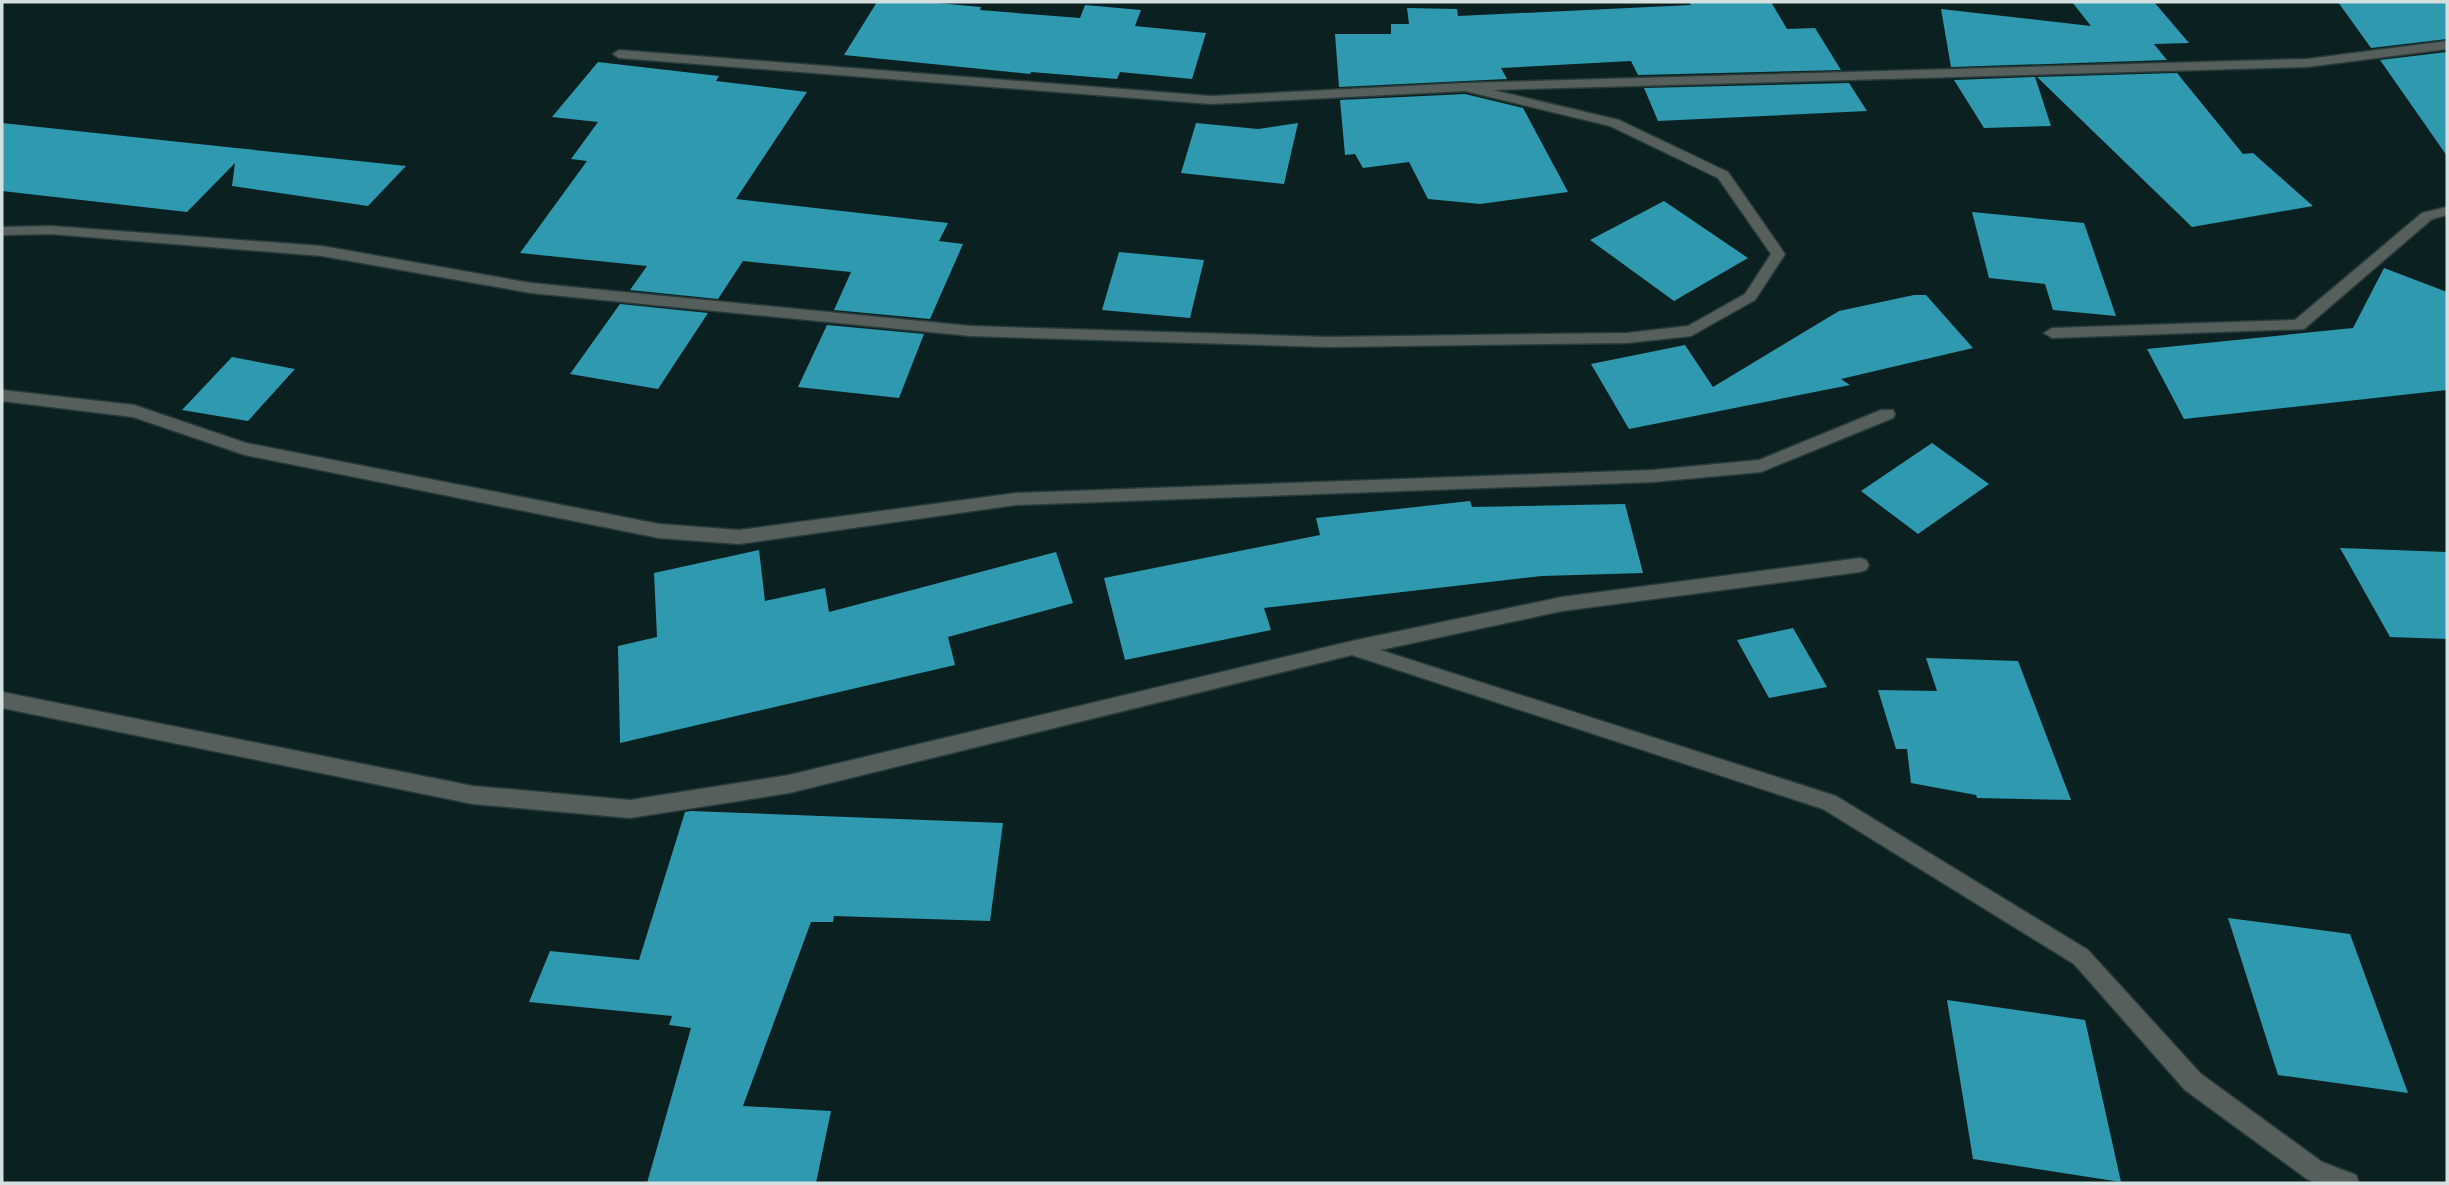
<svg xmlns="http://www.w3.org/2000/svg" width="2449" height="1185" font-family="'Exo 2',sans-serif">
  <style>
    .building { fill: #2f9aaf }
    .lines { fill: none; stroke-linecap: round; stroke-linejoin: round }
    .street-casing { stroke: #273b3b; stroke-width: 3 }
    .street { fill: #565f5c; fill-rule: evenodd }
  </style>
  <rect width="100%" height="100%" fill="#0b2020"/>
  <!-- building -->
  <path class="building" d="M877,2H926L981,7L980,10L1080,18L1085,5L1141,10L1135,26L1206,33L1192,79L1120,72L1117,79L1031,72L1030,74L844,55Z
    M1689,2H1771L1787,29L1815,28L1841,70L1638,75L1631,61L1501,68L1507,79L1339,87L1335,34H1391V24H1409L1407,8L1457,9L1458,16L1691,5Z
    M2072,2H2154L2189,43L2154,44L2167,60L1951,67L1941,9L2091,26Z
    M2338,2H2447V39L2371,48Z
    M2447,52V156L2380,60Z
    M598,62L719,76L716,81L807,92L736,199L948,223L939,241L963,244L930,319L834,310L851,272L743,261L718,299L630,290L647,266L520,253L587,161L571,159L598,122L552,117Z
    M2177,73L2243,154L2253,153L2313,206L2192,227L2037,77Z
    M2035,77L2051,126L1984,128L1954,80Z
    M1849,83L1867,111L1658,121L1644,88Z
    M1465,94L1523,108L1568,192L1480,204L1428,199L1409,162L1363,168L1355,154L1345,155L1340,100Z
    M2,123L236,148L406,166L368,206L232,186L235,163L187,212L2,191Z
    M1196,123L1258,129L1298,123L1284,184L1181,173Z
    M1664,201L1748,258L1674,301L1590,240Z
    M1972,212L2084,223L2116,316L2053,310L2045,284L1989,278Z
    M1119,252L1204,260L1190,318L1102,310Z
    M2384,268L2447,292V390L2184,419L2147,349L2353,328Z
    M1914,295H1926L1973,348L1841,379L1850,385L1629,429L1591,364L1685,345L1713,387L1839,311Z
    M620,304L708,313L658,389L570,374Z
    M827,325L924,334L899,398L798,387Z
    M232,357L295,369L248,421L182,410Z
    M1932,443L1989,484L1918,534L1861,491Z
    M1470,501L1472,507L1625,504L1643,573L1542,576L1264,608L1271,630L1125,660L1104,578L1320,535L1316,518Z
    M2340,548L2447,552V639L2390,637Z
    M759,550L765,601L825,588L829,612L1056,552L1073,603L948,637L955,665L620,743L618,646L657,637L654,573Z
    M1793,628L1827,687L1769,698L1737,640Z
    M1926,658L2018,661L2071,800L1977,798L1976,795L1911,783L1907,749H1896L1878,690L1937,691Z
    M691,811L1003,823L990,921L834,916L833,922H811L743,1106L831,1111L816,1183H647L691,1028L669,1025L672,1016L529,1002L550,951L639,960L685,812Z
    M2228,918L2350,934L2408,1093L2278,1075Z
    M1947,1000L2085,1020L2121,1182L1973,1159Z"/>
  <g class="lines">
    <defs>
      <path id="street" d="M2447,41V49L2307,67L1493,90L1619,120L1728,172L1785,254L1755,300L1691,336L1627,343L1327,347L971,336L531,293L322,256L51,234L2,235V227L51,226L322,246L531,283L971,326L1327,337L1627,333L1688,326L1745,294L1771,254L1718,178L1610,126L1465,91L1211,104L619,58L613,54L619,50L1211,96L1465,83L2307,59Z
        M2447,207V215L2432,219L2304,329L2052,338L2044,333L2052,328L2295,320L2422,213Z
        M2,390L134,405L246,443L659,524L739,530L1016,493L1653,470L1759,460L1881,410H1893L1895,414L1893,418L1761,472L1653,482L1016,505L739,544L659,538L245,455L133,417L2,401Z
        M1860,558L1866,560L1869,565L1866,570L1860,572L1562,611L1380,650L1836,796L2088,950L2201,1074L2322,1162L2356,1175L2359,1183H2317L2307,1179L2185,1090L2074,964L1823,809L1352,655L789,793L630,818L473,804L2,708V692L473,786L630,800L789,775L1352,641L1562,597Z"/>
    </defs>
    <!-- street casing -->
    <use href="#street" class="street-casing"/>
    <!-- street -->
    <use href="#street" class="street"/>
  </g>
  <!-- border -->
  <rect width="2449" height="1185" fill="none" stroke="#d4e0e0" stroke-width="7"/>
</svg>
